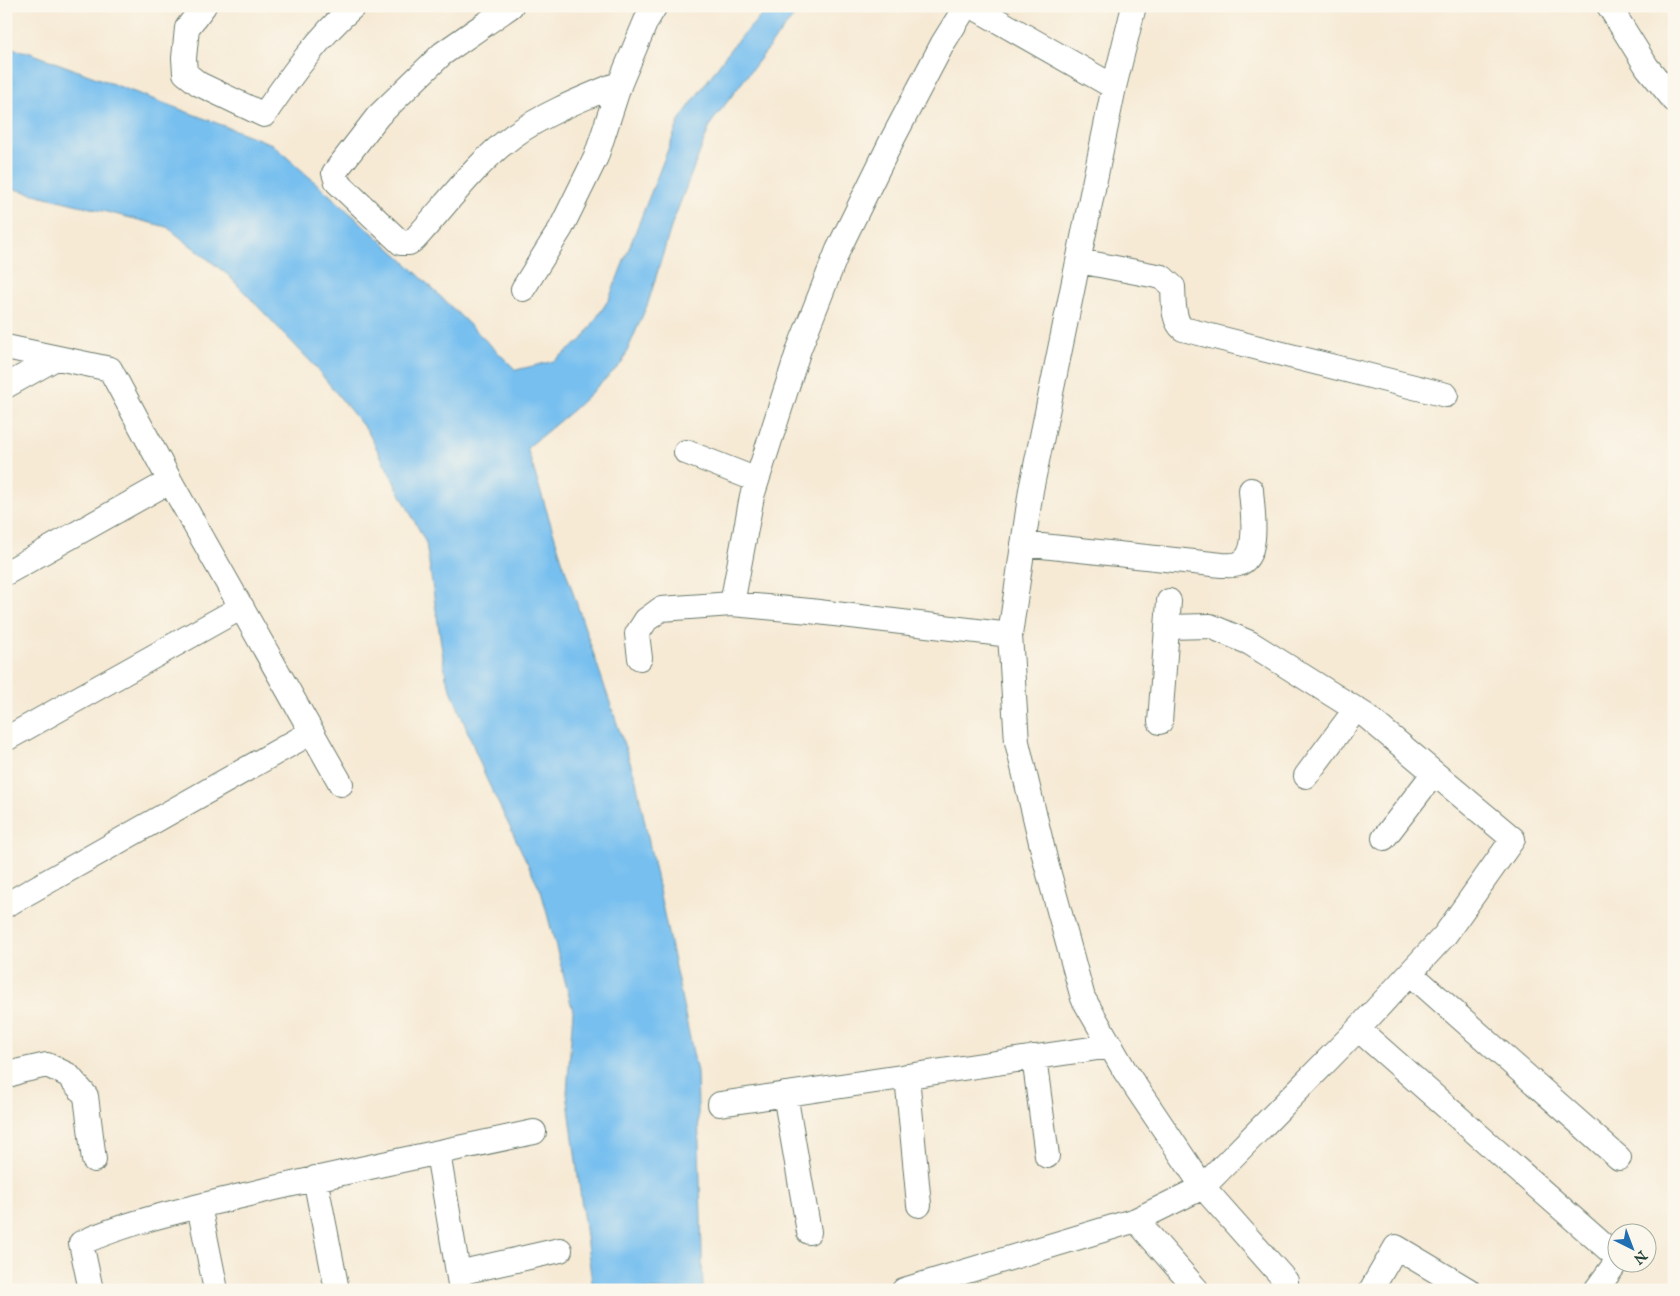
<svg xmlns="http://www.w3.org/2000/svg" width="1680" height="1296" font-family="'IM FELL English',serif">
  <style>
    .water { fill: #77bfef; stroke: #4b7e92 }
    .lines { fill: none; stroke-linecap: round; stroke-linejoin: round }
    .minor-casing { stroke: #6a7a6c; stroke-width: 26 }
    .minor { stroke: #fff; stroke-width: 24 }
  </style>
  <rect width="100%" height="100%" fill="#fbf7ec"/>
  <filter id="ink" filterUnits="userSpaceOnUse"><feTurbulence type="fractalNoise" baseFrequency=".02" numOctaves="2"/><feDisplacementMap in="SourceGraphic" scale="10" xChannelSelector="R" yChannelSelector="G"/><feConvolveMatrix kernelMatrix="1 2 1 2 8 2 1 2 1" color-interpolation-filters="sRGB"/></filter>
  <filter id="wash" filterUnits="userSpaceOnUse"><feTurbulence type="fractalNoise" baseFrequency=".0096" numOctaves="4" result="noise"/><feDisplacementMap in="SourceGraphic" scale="20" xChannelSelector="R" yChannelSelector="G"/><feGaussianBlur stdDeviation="1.12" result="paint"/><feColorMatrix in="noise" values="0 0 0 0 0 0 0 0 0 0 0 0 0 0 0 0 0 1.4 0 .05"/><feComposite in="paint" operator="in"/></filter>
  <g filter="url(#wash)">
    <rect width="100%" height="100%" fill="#f6ead5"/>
    <!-- water -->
    <path class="water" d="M771,6H804L783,29L711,123L672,224L648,303L622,363L574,409L527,448L562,560L636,780L697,1072L703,1290H593L567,1093L573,1011L541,891L486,778L446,677L426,543L368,432L312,363L228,275L167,227L6,187V48L28,52L272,144L402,259L516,370L554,361L582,340L609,299L680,119L734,44Z"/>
  </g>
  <g filter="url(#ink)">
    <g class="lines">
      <defs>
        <path id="minor" d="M204,6L187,28L184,58L185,73L199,84L264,115C290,77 319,36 354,6
          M511,6L442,54L378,116L334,173L337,182L401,243H409L415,239C447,204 474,165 513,136C545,113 584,98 620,83
          M972,6L1114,87
          M1134,6L1114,87L1031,490L1010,635L1017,742L1046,863L1083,998L1125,1071L1203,1187L1286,1281V1290
          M1609,6L1647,67L1674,100
          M1079,261L1162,277L1173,287C1174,301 1172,320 1183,329L1446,395
          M523,289L561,228L596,157L620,83L646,21L655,6
          M6,347L110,369L170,481L341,784
          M6,386L56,358
          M686,452L757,480
          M1023,544L1222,565C1227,565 1233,566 1238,564C1261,557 1252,509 1251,490
          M6,573L170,481
          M732,604L810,611L1010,635
          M640,658L637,634L646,620L661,609L732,604L752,496L799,349L838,250L891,142L943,43L966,6
          M1160,722L1169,601
          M6,739L242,607
          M1306,776L1356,709
          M1384,838L1434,773
          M6,905L312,732
          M1410,973L1619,1158
          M1358,1029L1618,1258
          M1034,1057L1047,1156
          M6,1076L20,1071L47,1065L68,1075L86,1096L94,1160
          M907,1076L919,1205
          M785,1094L809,1232
          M720,1104L1111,1046
          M438,1153L461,1290
          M315,1178L337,1290
          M199,1206L216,1290
          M1136,1220L1197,1290
          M458,1273L560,1250
          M91,1290L81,1243C130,1221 188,1209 241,1196C338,1173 436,1153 534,1132
          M904,1290L1136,1220L1203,1187L1358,1029L1445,935L1513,839L1365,715L1250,643L1210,626L1167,627
          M1371,1290L1396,1247L1468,1290
          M1596,1290L1618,1260"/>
      </defs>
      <!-- minor casing -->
      <use href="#minor" class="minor-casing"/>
      <!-- minor -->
      <use href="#minor" class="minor"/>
    </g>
  </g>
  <!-- margin -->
  <rect width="1680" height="1296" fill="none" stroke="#fbf7ec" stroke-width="25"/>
  <!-- north arrow -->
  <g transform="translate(1632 1248) rotate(138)"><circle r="24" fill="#fbf7ec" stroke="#a3ada2"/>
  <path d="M0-4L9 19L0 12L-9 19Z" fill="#1f6fb2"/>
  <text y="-8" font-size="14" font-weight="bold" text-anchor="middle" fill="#1f3d34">N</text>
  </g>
</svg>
